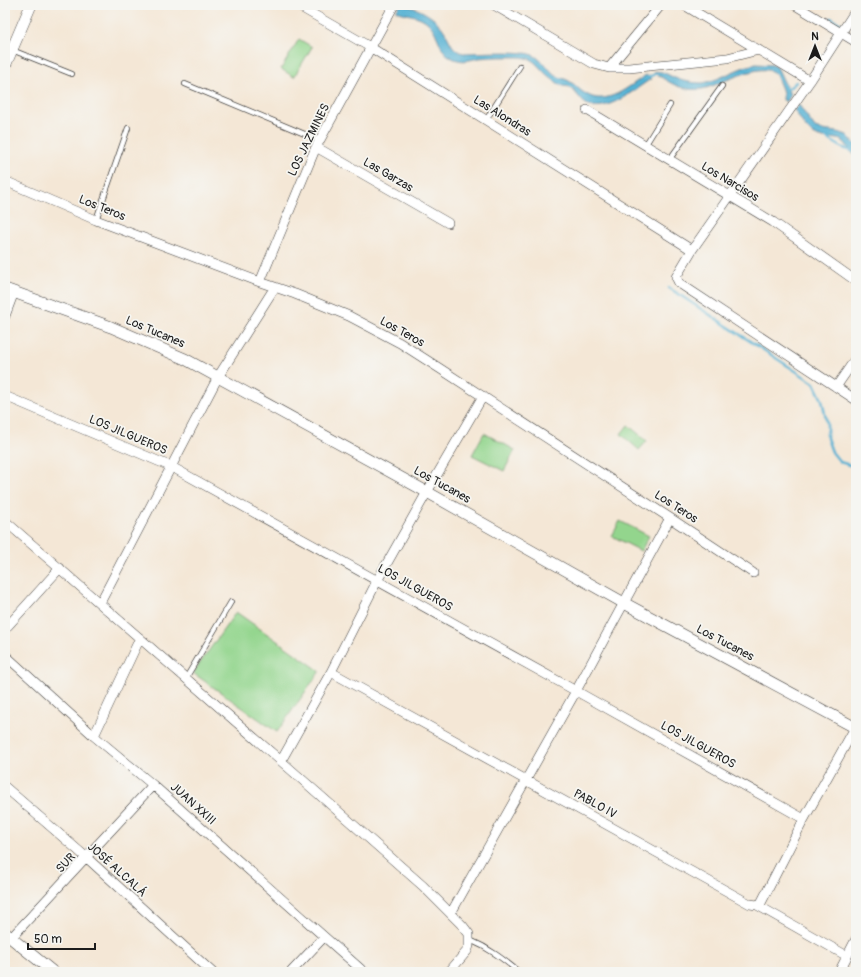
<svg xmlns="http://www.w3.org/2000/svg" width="861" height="977" font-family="Pangolin,sans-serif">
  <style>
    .green { fill: #93d58d; stroke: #587854 }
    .water { fill: #54b1d3; stroke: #386678 }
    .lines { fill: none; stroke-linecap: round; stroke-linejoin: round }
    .stream { stroke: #54b1d3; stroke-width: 2.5 }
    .service-casing { stroke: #3c3a38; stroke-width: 6 }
    .minor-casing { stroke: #3c3a38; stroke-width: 10 }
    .tertiary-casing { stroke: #3c3a38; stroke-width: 12 }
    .service { stroke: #fff; stroke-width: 4.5 }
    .minor { stroke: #fff; stroke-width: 9 }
    .tertiary { stroke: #fff; stroke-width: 11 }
    .labels { text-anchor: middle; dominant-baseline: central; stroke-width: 3.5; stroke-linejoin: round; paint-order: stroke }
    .street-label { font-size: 12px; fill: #1c1c1c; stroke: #f6f6f2 }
  </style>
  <rect width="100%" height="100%" fill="#f6f6f2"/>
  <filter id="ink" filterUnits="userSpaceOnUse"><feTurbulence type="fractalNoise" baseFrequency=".025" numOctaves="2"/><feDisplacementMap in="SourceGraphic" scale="8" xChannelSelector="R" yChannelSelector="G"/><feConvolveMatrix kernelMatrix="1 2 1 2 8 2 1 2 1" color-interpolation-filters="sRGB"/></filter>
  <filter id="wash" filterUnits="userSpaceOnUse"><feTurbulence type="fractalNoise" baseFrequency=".012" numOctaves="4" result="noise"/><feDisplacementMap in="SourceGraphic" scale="16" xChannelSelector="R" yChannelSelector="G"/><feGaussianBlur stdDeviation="0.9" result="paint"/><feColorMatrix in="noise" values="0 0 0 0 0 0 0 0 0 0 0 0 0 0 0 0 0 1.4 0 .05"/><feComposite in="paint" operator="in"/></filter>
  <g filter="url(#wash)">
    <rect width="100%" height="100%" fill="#f4e7d6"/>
    <!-- green -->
    <path class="green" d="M299,39L312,47L294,77L281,69Z
      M628,425L647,441L639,450L621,434Z
      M484,433L515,450L504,471L472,455Z
      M620,521L649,536L641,551L612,536Z
      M236,612L320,671L277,732L193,673Z"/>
    <!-- water -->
    <path class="water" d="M400,5C418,6 440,19 447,36C452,45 453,50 463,53C476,53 522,50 533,55C541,59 547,67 553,73C558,78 564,78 569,81C576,85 580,91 586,94C607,107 629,86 646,75L651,79C635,89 606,115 586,104C580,100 576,91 569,87C567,86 565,87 563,86C558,84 552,79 548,76C541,70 536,61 527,58C519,56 488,57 479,58C469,60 463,63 452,58C438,51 439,33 429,24C421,15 407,15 396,11Z
      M756,64L773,65L777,67L789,92L790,96L787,102L783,100C784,92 781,87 778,80C777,78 777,76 775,74C764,59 716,87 702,89C687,91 677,87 664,79C661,76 657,76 654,72C662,69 670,77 678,79C684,82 696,83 703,83C721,80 737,67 756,64Z
      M799,105L815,128L821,130L838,132L847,135L856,145V156C850,152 848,146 844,142C837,137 830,139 823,138C806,134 803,122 794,110Z"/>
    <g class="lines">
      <!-- stream -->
      <path class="stream" d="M831,18L841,24
        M647,78L657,73H659
        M786,90L793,85L796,82
        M825,137L843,148L856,152
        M669,288L814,383L822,400L827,423V438L832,452L840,462L856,467"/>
    </g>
  </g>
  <g filter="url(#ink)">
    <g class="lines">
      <defs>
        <path id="service" d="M12,50L72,74
          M185,84L319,140
          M486,120L520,66
          M646,144L670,105
          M669,160L722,86
          M96,220L128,128
          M186,678L231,602
          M470,940C489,948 503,959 519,972"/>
        <path id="minor" d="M297,5L370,47L692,250
          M494,5L594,64L609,68H629L727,58L759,50
          M684,5L810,81
          M795,5L856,42
          M856,10L810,81L692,250L676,277L679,283L856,400
          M609,68L661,5
          M587,110L773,222L856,281
          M316,147L448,223
          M5,181L96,220L260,282L295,294L349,316L400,343L439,368L670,518L753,573
          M260,282L316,147L394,5
          M5,316L14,292
          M836,387L856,358
          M5,396L172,467L576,691L804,819
          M5,521L281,761L423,886L463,926L469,934V946L467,951L449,972
          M100,603L218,377L275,287
          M5,629L60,568
          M5,655L94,736L153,785L364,972
          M331,672L750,904L757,905L847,956
          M94,736L140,638
          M281,761L331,672L377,581L427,492L483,396
          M5,787L87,858L212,972
          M757,905L761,903L804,819L856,726
          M451,913L576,691L670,518
          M11,938L153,785
          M291,972L324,937
          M839,972L856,939"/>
        <path id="tertiary" d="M5,66L31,5
          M5,289L111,327L185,359L427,492L624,603L856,728
          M5,933L53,972"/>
      </defs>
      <!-- service casing -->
      <use href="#service" class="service-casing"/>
      <!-- minor casing -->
      <use href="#minor" class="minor-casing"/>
      <!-- tertiary casing -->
      <use href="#tertiary" class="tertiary-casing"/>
      <!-- service -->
      <use href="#service" class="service"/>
      <!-- minor -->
      <use href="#minor" class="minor"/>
      <!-- tertiary -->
      <use href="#tertiary" class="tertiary"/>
    </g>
  </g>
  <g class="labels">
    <!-- street labels -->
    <g class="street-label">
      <text transform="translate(502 116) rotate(32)">Las Alondras</text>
      <text transform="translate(309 140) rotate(-64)">LOS JAZMINES</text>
      <text transform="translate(388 175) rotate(30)">Las Garzas</text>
      <text transform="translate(730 182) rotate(31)">Los Narcisos</text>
      <text transform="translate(102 208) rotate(22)">Los Teros</text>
      <text transform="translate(155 332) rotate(23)">Los Tucanes</text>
      <text transform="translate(402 332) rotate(29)">Los Teros</text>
      <text transform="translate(128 435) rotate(23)">LOS JILGUEROS</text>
      <text transform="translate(442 485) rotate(29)">Los Tucanes</text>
      <text transform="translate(676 507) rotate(33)">Los Teros</text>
      <text transform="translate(415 588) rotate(29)">LOS JILGUEROS</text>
      <text transform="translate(725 643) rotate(28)">Los Tucanes</text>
      <text transform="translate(698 745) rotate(29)">LOS JILGUEROS</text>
      <text transform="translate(193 804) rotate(42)">JUAN XXIII</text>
      <text transform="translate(595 804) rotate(29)">PABLO IV</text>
      <text transform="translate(66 863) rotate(-47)">SUR</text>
      <text transform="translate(117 870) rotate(42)">JOSÉ ALCALÁ</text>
    </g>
  </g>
  <!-- margin -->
  <rect width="861" height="977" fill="none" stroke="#f6f6f2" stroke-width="20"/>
  <!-- north arrow -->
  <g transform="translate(815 46)" stroke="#f6f6f2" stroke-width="3" paint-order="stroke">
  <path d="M0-3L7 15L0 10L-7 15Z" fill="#1c1c1c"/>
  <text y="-6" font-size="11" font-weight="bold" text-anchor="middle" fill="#1c1c1c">N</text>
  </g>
  <!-- scale -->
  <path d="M28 943v6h67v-6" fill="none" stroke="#1c1c1c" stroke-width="2"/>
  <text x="34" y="943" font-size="12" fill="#1c1c1c" stroke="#f6f6f2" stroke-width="3" paint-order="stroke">50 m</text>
</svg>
